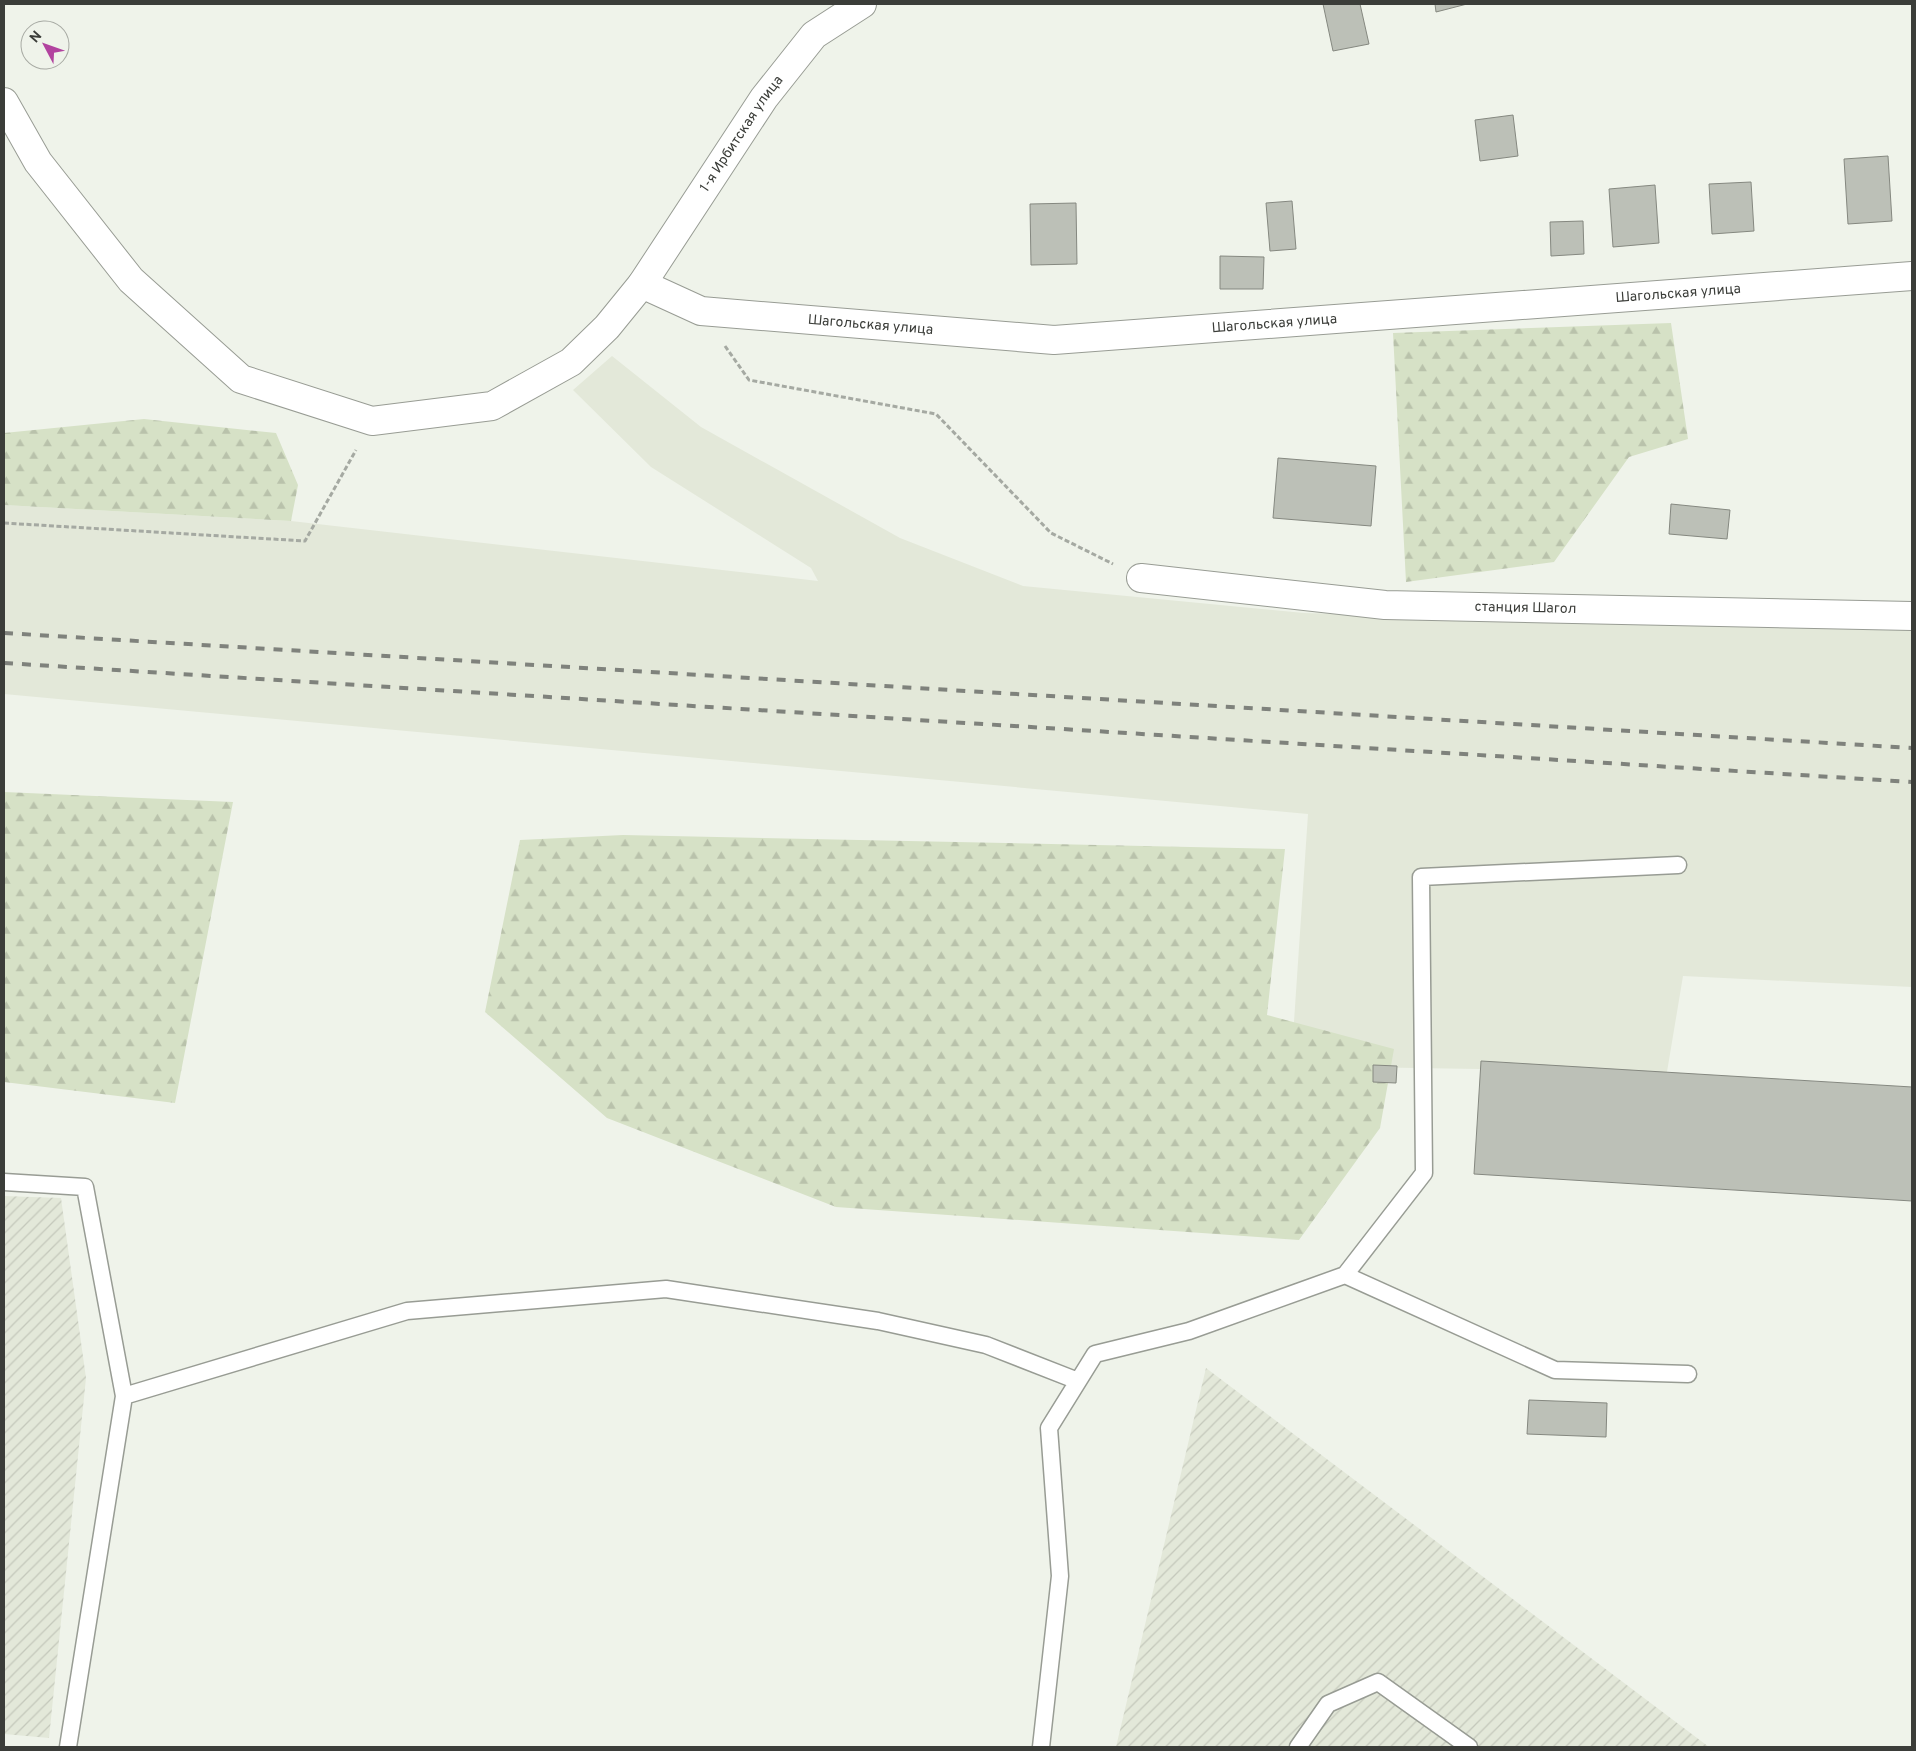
<svg xmlns="http://www.w3.org/2000/svg" width="1916" height="1751" font-family="Overpass,sans-serif">
  <style>
    .built { fill: #e3e8d9 }
    .industrial { fill: url(#industrial-furrows) }
    .forest { fill: url(#forest-firs) }
    .building { fill: #bcc0b7; stroke: #858880 }
    .lines { fill: none; stroke-linecap: round; stroke-linejoin: round }
    .service-casing { stroke: #989c94; stroke-width: 19 }
    .minor-casing { stroke: #989c94; stroke-width: 30 }
    .path { stroke: #a5a9a2; stroke-width: 3; stroke-dasharray: 5 2.5; stroke-linecap: butt }
    .service { stroke: #fff; stroke-width: 16 }
    .minor { stroke: #fff; stroke-width: 28 }
    .rail { stroke: #7f827c; stroke-width: 4; stroke-dasharray: 9 9; stroke-linecap: butt }
    .labels { text-anchor: middle; dominant-baseline: central; stroke-width: 4.5; stroke-linejoin: round; paint-order: stroke }
    .street-label { font-size: 14px; fill: #3b3d39; stroke: #eff3ea }
  </style>
  <defs>
    <pattern id="industrial-furrows" width="10" height="10" patternUnits="userSpaceOnUse" patternTransform="scale(1.25)"><rect width="10" height="10" fill="#e3e8d9"/><path d="M-1 1l2-2M0 10L10 0M9 11l2-2" fill="none" stroke="#c4c8bb"/></pattern>
    <pattern id="forest-firs" width="22" height="20" patternUnits="userSpaceOnUse" patternTransform="scale(1.25)"><rect width="22" height="20" fill="#d6e1c6"/><path d="M5 1l3.5 6h-7zM16 11l3.5 6h-7z" fill="#b9c2ab"/></pattern>
  </defs>
  <rect width="100%" height="100%" fill="#eff3ea"/>
  <!-- built -->
  <path class="built" d="M612,356L701,427L900,538L1023,586L1304,613L1912,630V987L1683,976L1667,1072L1291,1066L1308,814L4,694V505L291,521L818,581L811,568L651,467L573,390Z"/>
  <!-- industrial -->
  <path class="industrial" d="M4,1196L61,1198L86,1378L49,1738L4,1734Z
    M1206,1368L1709,1747H1116Z"/>
  <!-- forest -->
  <path class="forest" d="M1671,323L1688,439L1629,457L1554,562L1406,582L1393,333Z
    M144,419L276,433L298,485L291,521L4,505V433Z
    M4,792L233,802L175,1103L4,1082Z
    M623,835L1285,849L1267,1015L1394,1049L1380,1128L1299,1240L836,1207L607,1118L485,1012L520,840Z"/>
  <!-- building -->
  <path class="building" d="M1323,4H1360L1369,44L1333,51Z
    M1435,4H1467L1436,12Z
    M1513,115L1518,156L1480,161L1475,120Z
    M1888,156L1892,221L1848,224L1844,159Z
    M1751,182L1754,231L1712,234L1709,184Z
    M1655,185L1659,243L1613,247L1609,189Z
    M1292,201L1296,249L1270,251L1266,203Z
    M1076,203L1077,264L1031,265L1030,204Z
    M1583,221L1584,254L1551,256L1550,222Z
    M1220,256L1264,257L1263,289H1220Z
    M1278,458L1376,466L1371,526L1273,518Z
    M1671,504L1730,510L1727,539L1669,534Z
    M1481,1061L1912,1087V1201L1474,1174Z
    M1373,1065L1397,1066L1396,1083L1373,1082Z
    M1529,1400L1607,1403L1606,1437L1527,1434Z"/>
  <g class="lines">
    <defs>
      <path id="service" d="M4,1182L85,1187L124,1396
        M1345,1275L1555,1370L1688,1374
        M68,1747L124,1396L407,1311L666,1289L878,1321L986,1345L1078,1381
        M1041,1747L1060,1576L1049,1428L1095,1354L1189,1331L1345,1275L1424,1173L1421,877L1678,865
        M1298,1747L1328,1704L1378,1682L1469,1747"/>
      <g id="minor">
        <path id="s1" d="M4,102L38,162L131,280L241,379L372,421L492,406L571,362L607,327L642,284L764,98L814,35L862,4"/>
        <path id="s2" d="M642,284L701,311L1054,340L1912,276"/>
        <path id="s3" d="M1141,578L1385,605L1912,616"/>
      </g>
    </defs>
    <!-- service casing -->
    <use href="#service" class="service-casing"/>
    <!-- minor casing -->
    <use href="#minor" class="minor-casing"/>
    <!-- path -->
    <path class="path" d="M725,346L749,380L936,414L1051,533L1113,564
      M4,523L305,541L356,450"/>
    <!-- service -->
    <use href="#service" class="service"/>
    <!-- minor -->
    <use href="#minor" class="minor"/>
    <!-- rail -->
    <path class="rail" d="M4,633L1912,748
      M4,663L1912,782"/>
  </g>
  <g class="labels">
    <!-- street labels -->
    <g class="street-label">
      <text stroke="none"><textPath href="#s1" startOffset="1002">1-я Ирбитская улица</textPath></text>
      <text stroke="none"><textPath href="#s2" startOffset="1045">Шагольская улица</textPath></text>
      <text stroke="none"><textPath href="#s2" startOffset="235">Шагольская улица</textPath></text>
      <text stroke="none"><textPath href="#s2" startOffset="640">Шагольская улица</textPath></text>
      <text stroke="none"><textPath href="#s3" startOffset="386">станция Шагол</textPath></text>
    </g>
  </g>
  <!-- border -->
  <rect width="1916" height="1751" fill="none" stroke="#3b3d39" stroke-width="10"/>
  <!-- north arrow -->
  <g transform="translate(45 45) rotate(311)"><circle r="24" fill="#eff3ea" stroke="#a7aaa3"/>
  <path d="M0-4L9 19L0 12L-9 19Z" fill="#b2439f"/>
  <text y="-8" font-size="14" font-weight="bold" text-anchor="middle" fill="#3b3d39">N</text>
  </g>
</svg>
